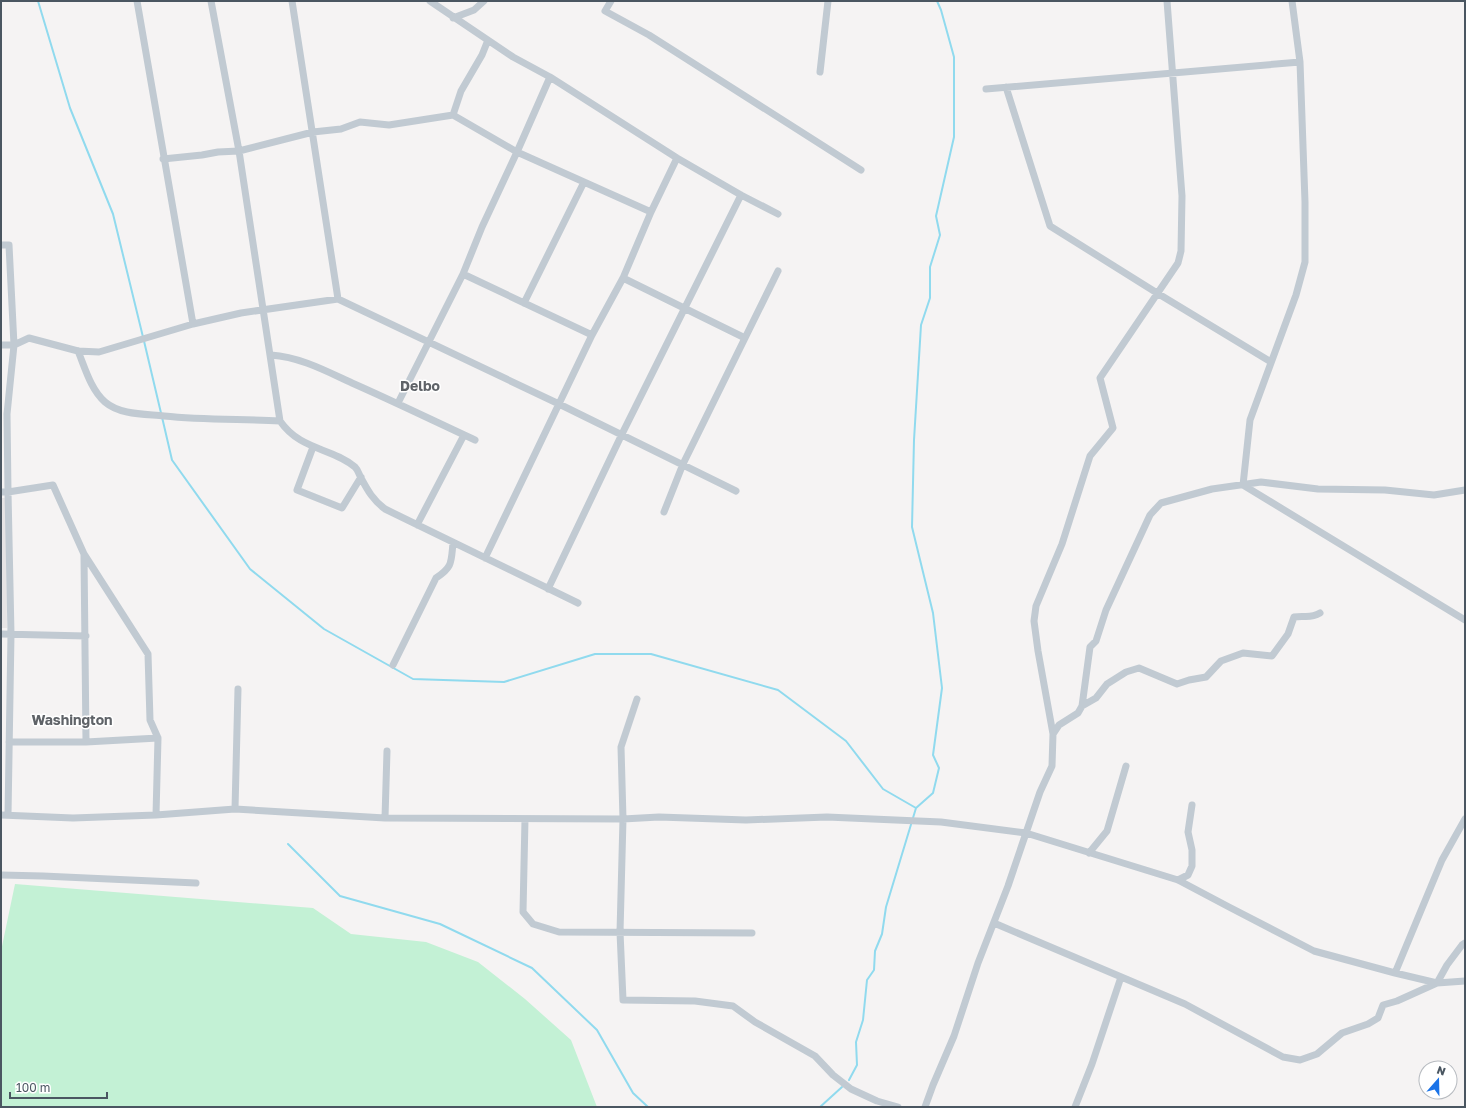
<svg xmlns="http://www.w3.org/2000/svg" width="1466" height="1108" font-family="'Golos Text',sans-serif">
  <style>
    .education { fill: #e6e4e5 }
    .green { fill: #c3f1d5 }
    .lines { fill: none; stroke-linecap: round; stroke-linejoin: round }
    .stream { stroke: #90daee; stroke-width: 2 }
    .minor { stroke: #c1cad2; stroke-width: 7 }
    .labels { text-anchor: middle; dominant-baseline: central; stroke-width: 3; stroke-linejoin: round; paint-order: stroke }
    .quarter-label { font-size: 14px; font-weight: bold; fill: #5f6368; stroke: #fff }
  </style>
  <rect width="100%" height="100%" fill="#f5f3f3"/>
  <!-- education -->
  <path class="education" d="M1,498H6L7,628H1Z"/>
  <!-- green -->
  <path class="green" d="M15,884L313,908L351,934L426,942L478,962L525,999L571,1040L597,1107H1V951Z"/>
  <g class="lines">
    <!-- stream -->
    <path class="stream" d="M38,1L70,108L113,214L143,337
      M144,341L161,413
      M162,417L172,460L250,569L324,629L413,679L504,682L595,654H651L778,690L846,741L883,789L916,808
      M288,844L340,896L440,924L532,968L597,1030L633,1093L648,1107
      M849,1080L857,1065L856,1042L863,1020L867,980L874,970L875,951L882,934L886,907L916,808L933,793L939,768L933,755L942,688L933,613L912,527L914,440L921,325L930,298V267L940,235L936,216L954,137V57L941,10L937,1
      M820,1107L842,1087"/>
    <!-- minor -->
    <path class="minor" d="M137,1L193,324
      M211,1L239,151L280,421C301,451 331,447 355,467C358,470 359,474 361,478C368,491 373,500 385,509L578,603
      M292,1L338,299
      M430,1L513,57L550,77L677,158L741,195L778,214
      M611,1L605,11L649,35L861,170
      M1292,1L1300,62L1305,202V262L1296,295L1250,420L1243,485L1465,620
      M453,18L474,10L484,1
      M820,72L828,1
      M1006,87L1050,226L1157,293L1271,362
      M986,89L1300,62
      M453,115L517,152L651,212
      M163,159L202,155L218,152L239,151L313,132L341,129L360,122L389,125L453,115L461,91L482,55L488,40
      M1,245H9L14,345L7,414L8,492L11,634L8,815
      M463,274L592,335
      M623,278L745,338
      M524,303L584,182
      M1,345H14L29,338L78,351L99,352L193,324L241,313L338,299L559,404L736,491
      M78,351C85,368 91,390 105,402C120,415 145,414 164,416C203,420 241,419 280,421
      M271,355C300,357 326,371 352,383C393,401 434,421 475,440
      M398,403L463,274L482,227L517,152L550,77
      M313,447L297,490L342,508L361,477
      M1,492H8L53,485L84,554L148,654L150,720L158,738L156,815
      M664,512L683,464L778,271
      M417,525L464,435
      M84,555L86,742
      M485,558L592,335L623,278L651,212L677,158
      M548,589L622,434L741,195
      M1,634L86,636
      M393,665L436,578C453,567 451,562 453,543
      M637,699L621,747L623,819L620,932L623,1000L695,1001L733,1006L755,1022L815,1056L833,1075L851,1089L877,1101L898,1107
      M1082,706L1096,698L1107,684L1126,672L1139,668L1177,684L1189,680L1206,677L1221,661L1243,653L1272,656L1288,634L1294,617C1305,615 1310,619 1320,613
      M1053,734L1038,651L1034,621L1036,606L1062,544L1090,456L1113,428L1100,378L1178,263L1181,251L1182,196L1167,1
      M9,742H86L158,738
      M235,809L238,689
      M1,815L73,818L156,815L235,809L385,818L623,819L659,817L746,820L827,817L941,822L1026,833L1040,792L1052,766L1053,734L1059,725L1078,713L1082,706L1090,647L1096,641L1106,610L1150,515L1161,503L1212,489L1261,482L1318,489L1385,490L1434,495L1465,490
      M385,818L387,751
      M525,819L523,912L533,924L559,932L752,933
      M1089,853L1107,831L1126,766
      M1,875L43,876L196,883
      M1178,880L1188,875L1192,866V850L1188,832L1192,805
      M994,923L1185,1004L1283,1057L1300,1060L1317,1054L1342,1033L1368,1024L1378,1018L1383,1005L1397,1001L1437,983L1447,965L1462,945L1465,943
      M1395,973L1442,860L1465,819
      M925,1107L933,1085L954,1036L978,963L1008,886L1026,833L1178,880L1229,907L1314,951L1395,973L1437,983L1465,981
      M1075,1107L1092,1064L1121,977"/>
  </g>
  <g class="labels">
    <!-- quarter labels -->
    <g class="quarter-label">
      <text x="420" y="385">Delbo</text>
      <text x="72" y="719">Washington</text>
    </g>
  </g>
  <!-- border -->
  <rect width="1466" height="1108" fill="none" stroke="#4a5661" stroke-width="4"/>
  <!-- north arrow -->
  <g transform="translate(1438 1080) rotate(20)"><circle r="19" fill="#ffffff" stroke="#b7bbc0"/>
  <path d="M0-3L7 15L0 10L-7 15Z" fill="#1a73e8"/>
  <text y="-6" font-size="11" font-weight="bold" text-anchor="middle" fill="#4a5661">N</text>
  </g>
  <!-- scale -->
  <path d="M10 1092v6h97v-6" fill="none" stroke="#4a5661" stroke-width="2"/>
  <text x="16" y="1092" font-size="12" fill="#4a5661" stroke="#ffffff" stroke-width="3" paint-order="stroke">100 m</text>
</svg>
